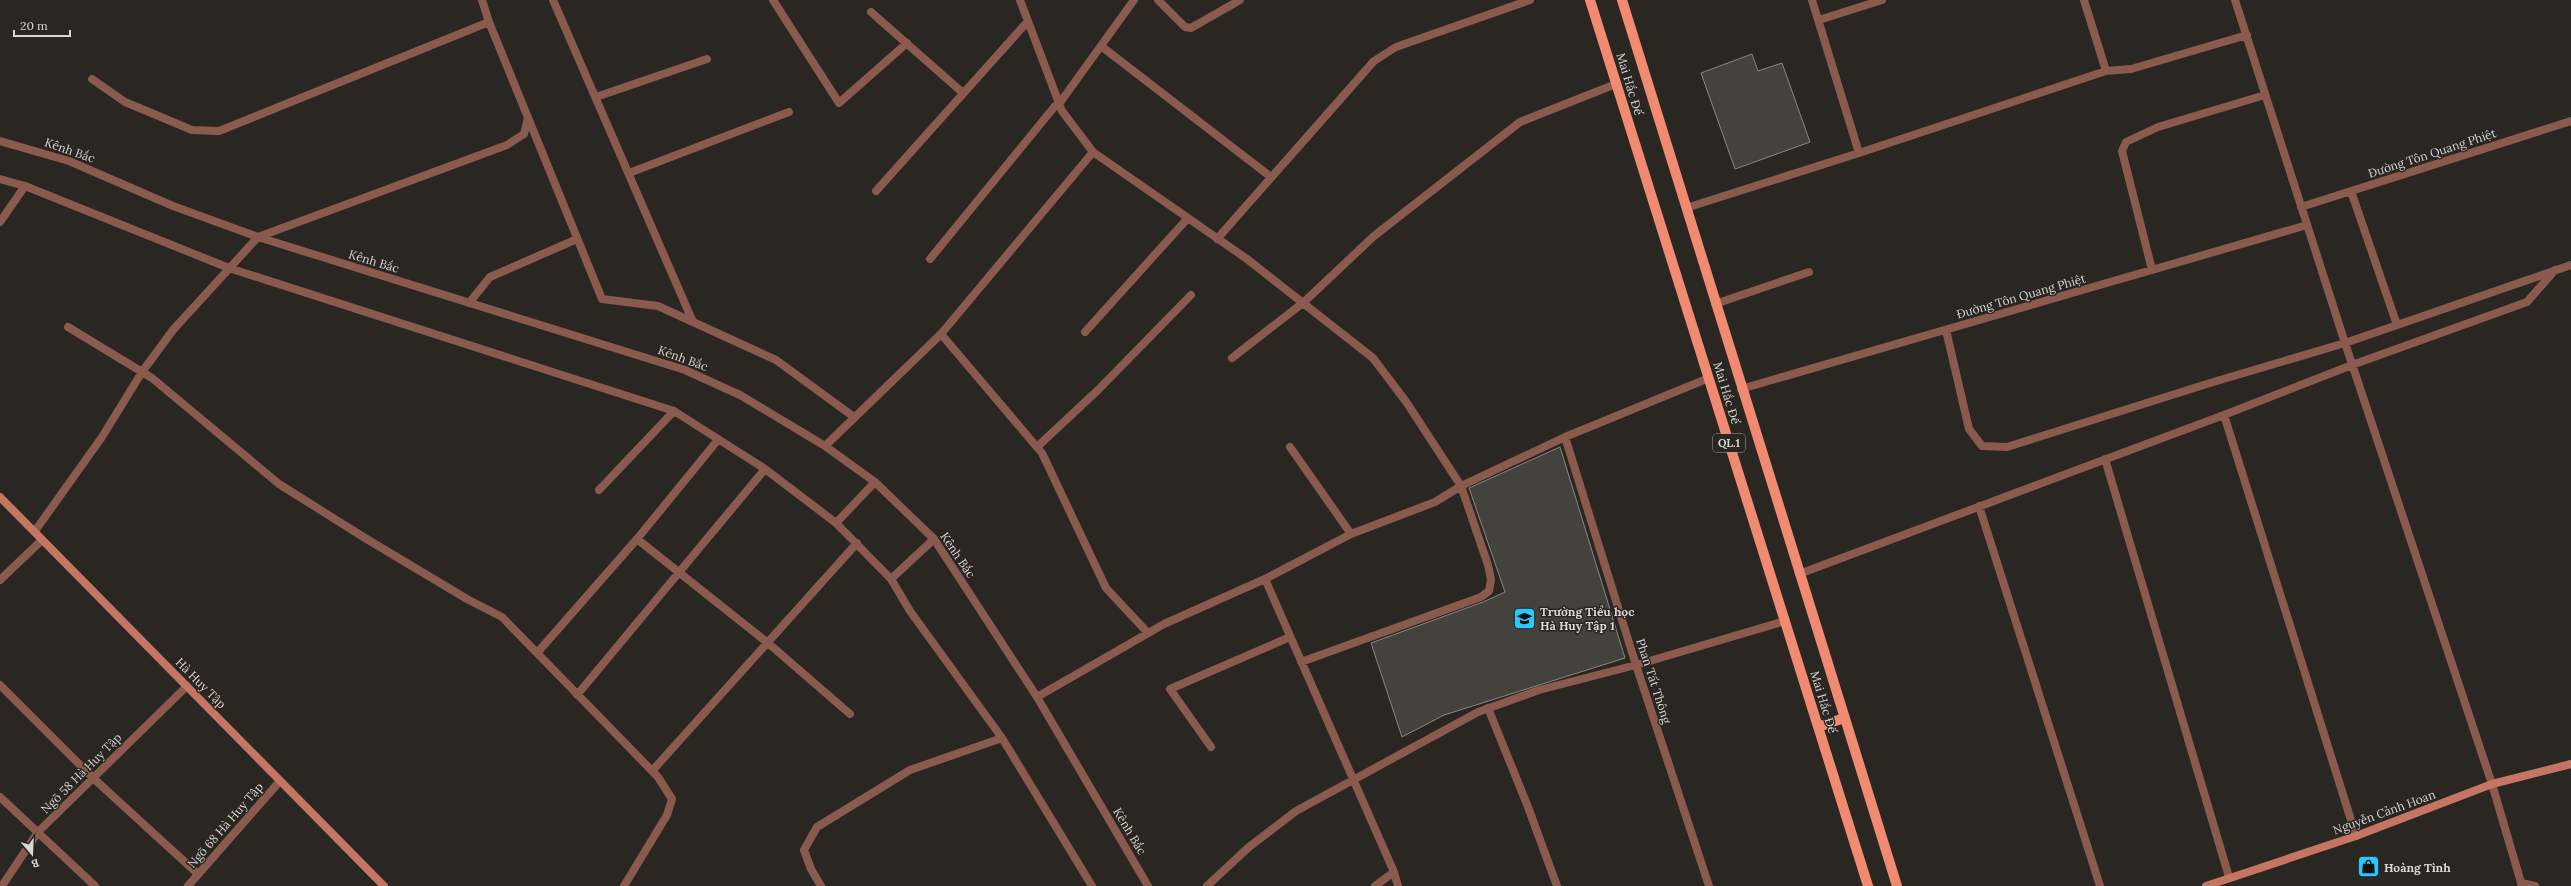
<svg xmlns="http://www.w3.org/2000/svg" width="2571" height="886" font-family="Lora,serif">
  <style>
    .building { fill: #43423c; stroke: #898882 }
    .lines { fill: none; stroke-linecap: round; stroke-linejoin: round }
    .lane { stroke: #8b5a4e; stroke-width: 8 }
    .street { stroke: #8b5a4e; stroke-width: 8 }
    .secondary { stroke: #c47662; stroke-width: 8 }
    .primary { stroke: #f08b72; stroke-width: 10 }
    .labels { text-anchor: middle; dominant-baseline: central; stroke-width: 3; stroke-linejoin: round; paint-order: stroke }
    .shield { fill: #2a2622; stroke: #a4a19f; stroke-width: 1 }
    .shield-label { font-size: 11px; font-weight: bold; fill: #d9d6d4 }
    .street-label { font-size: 12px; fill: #d9d6d4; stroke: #2a2622 }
    .poi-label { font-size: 12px; font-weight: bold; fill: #d9d6d4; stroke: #2a2622; text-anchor: start }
  </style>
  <rect width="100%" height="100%" fill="#2a2622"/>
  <!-- building -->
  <path class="building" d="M1752,54L1758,71L1782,63L1810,142L1735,169L1701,73Z
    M1560,447L1625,658L1444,715L1402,737L1371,643L1483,602L1505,592L1469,488Z"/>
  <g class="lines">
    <!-- lane -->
    <path class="lane" d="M1101,46L1271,177
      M629,173L789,112
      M0,222L25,186
      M469,303L490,277L577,239
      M1715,304L1809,272
      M1037,447L1098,390L1191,295
      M1488,708L1528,807L1557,886
      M1211,747L1170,689L1290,637
      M0,797L95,886
      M188,886L280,781"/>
    <!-- street -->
    <path class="street" d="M482,0L489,22L602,299L658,306L776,360L854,417
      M553,0L693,322
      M773,0L839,103L907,43
      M1020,0L1062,111L1093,152L1247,259L1373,358L1407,403L1461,486L1488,565L1491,580L1489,591L1481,597L1301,662
      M1158,0L1185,27L1191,28L1240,0
      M1812,0L1859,153L2106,71L2131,69L2247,35
      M2084,0L2106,71
      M2235,0L2345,343L2492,784L2522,886
      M871,12L963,93
      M1819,20L1882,0
      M92,79L125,102L192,130L219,131L489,22
      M596,97L707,59
      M0,141L69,161L173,206L258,237L685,370L740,395L825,446L875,482L934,539L1037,697L1148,886
      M0,179L25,186L229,268L674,411L765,469L836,523L891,579L910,611L1002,738L1092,886
      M876,191L1028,21
      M2351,191L2397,325
      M2301,207L2571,121
      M1686,208L1859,153
      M1217,239L1374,61L1396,47L1530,0
      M930,259L1055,106L1059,104L1134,0
      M2152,270L2122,151L2126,142L2158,127L2265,95
      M68,327L152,378L279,484L365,538L467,599L502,617L658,777L672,799L667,815L624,886
      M1946,330L1969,429L1982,446L2007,447L2210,383L2345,343L2571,265
      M1085,332L1188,218
      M941,334L1042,453L1106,588L1148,633
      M1232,358L1304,302L1374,236L1520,122L1616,84
      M1741,389L2307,225
      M2224,415L2356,836
      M1565,437L1636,665L1709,886
      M825,446L941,334L1093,152
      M1290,447L1351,534
      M2105,459L2229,877
      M599,490L674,411
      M1979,506L2100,886
      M836,523L875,482
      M35,531L102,437L142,372L173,330L258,237L507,145L524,134L528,118
      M637,539L768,643L850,714
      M1799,574L2224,415L2352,365L2527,302L2555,270
      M891,579L934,539
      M1265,579L1394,872L1398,886
      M0,580L42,540
      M537,653L637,539L717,441
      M0,685L93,778L198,874
      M577,695L765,469
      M1037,697L1164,624L1265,579L1351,534L1435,502L1461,486L1565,437L1709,378
      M652,771L857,543
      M2521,883L2535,886
      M2,886L38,832L187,686
      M821,886L811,869L804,850L817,827L910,770L1002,738
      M1207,886L1249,847L1296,811L1478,712L1539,690L1636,665L1785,621
      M1375,886L1394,872"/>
    <!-- secondary -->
    <path class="secondary" d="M0,497L384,886
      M2206,886L2356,836L2492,784L2571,764"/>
    <!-- primary -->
    <path class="primary" d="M1590,0L1868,886
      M1622,0L1897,886
      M1818,727L1844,718"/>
  </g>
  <!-- icons -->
  <defs>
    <symbol id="school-square" viewBox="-11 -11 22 22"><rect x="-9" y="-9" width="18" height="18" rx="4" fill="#28c8ff" stroke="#2a2622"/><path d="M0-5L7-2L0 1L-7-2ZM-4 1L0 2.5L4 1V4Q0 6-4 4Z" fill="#111"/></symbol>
    <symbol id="shop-square" viewBox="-11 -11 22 22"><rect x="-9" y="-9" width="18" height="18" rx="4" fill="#28c8ff" stroke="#2a2622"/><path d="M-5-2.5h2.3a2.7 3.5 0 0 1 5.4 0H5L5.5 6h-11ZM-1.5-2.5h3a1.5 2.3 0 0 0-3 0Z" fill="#111"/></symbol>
  </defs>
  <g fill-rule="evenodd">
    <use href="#school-square" x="1512" y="606" width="25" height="25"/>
    <use href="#shop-square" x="2356" y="854" width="25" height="25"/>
  </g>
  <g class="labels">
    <!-- shield labels -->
    <rect class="shield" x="1713" y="434" width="32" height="18" rx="3"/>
    <g class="shield-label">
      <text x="1729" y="443">QL.1</text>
    </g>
    <!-- street labels -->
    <g class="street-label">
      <text transform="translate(1630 84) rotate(73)">Mai Hắc Đế</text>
      <text transform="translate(70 150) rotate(19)">Kênh Bắc</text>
      <text transform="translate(2432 153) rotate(-18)">Đường Tôn Quang Phiệt</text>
      <text transform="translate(374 261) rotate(17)">Kênh Bắc</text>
      <text transform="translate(2021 296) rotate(-16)">Đường Tôn Quang Phiệt</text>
      <text transform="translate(683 358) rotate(20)">Kênh Bắc</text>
      <text transform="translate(1727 393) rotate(73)">Mai Hắc Đế</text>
      <text transform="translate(958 555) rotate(56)">Kênh Bắc</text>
      <text transform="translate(1654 681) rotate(72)">Phan Tất Thông</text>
      <text transform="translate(201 683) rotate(45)">Hà Huy Tập</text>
      <text transform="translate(1824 702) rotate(73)">Mai Hắc Đế</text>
      <text transform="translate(81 773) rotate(-45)">Ngõ 58 Hà Huy Tập</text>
      <text transform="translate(2384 812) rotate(-20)">Nguyễn Cảnh Hoan</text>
      <text transform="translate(225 825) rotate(-49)">Ngõ 68 Hà Huy Tập</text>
      <text transform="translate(1130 831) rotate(59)">Kênh Bắc</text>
    </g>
    <!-- poi labels -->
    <g class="poi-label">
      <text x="1540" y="611">Trường Tiểu học<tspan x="1540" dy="14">Hà Huy Tập 1</tspan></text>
      <text x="2384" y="867">Hoàng Tình</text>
    </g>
  </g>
  <!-- north arrow -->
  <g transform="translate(32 854) rotate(161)" stroke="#2a2622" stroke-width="3" paint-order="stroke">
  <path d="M0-3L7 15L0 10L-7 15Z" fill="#d9d6d4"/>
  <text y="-6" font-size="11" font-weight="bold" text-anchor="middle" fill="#d9d6d4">B</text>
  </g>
  <!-- scale -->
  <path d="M14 30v6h56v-6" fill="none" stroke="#d9d6d4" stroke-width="2"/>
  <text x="20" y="30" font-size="12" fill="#d9d6d4" stroke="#2a2622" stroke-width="3" paint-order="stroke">20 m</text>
</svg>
